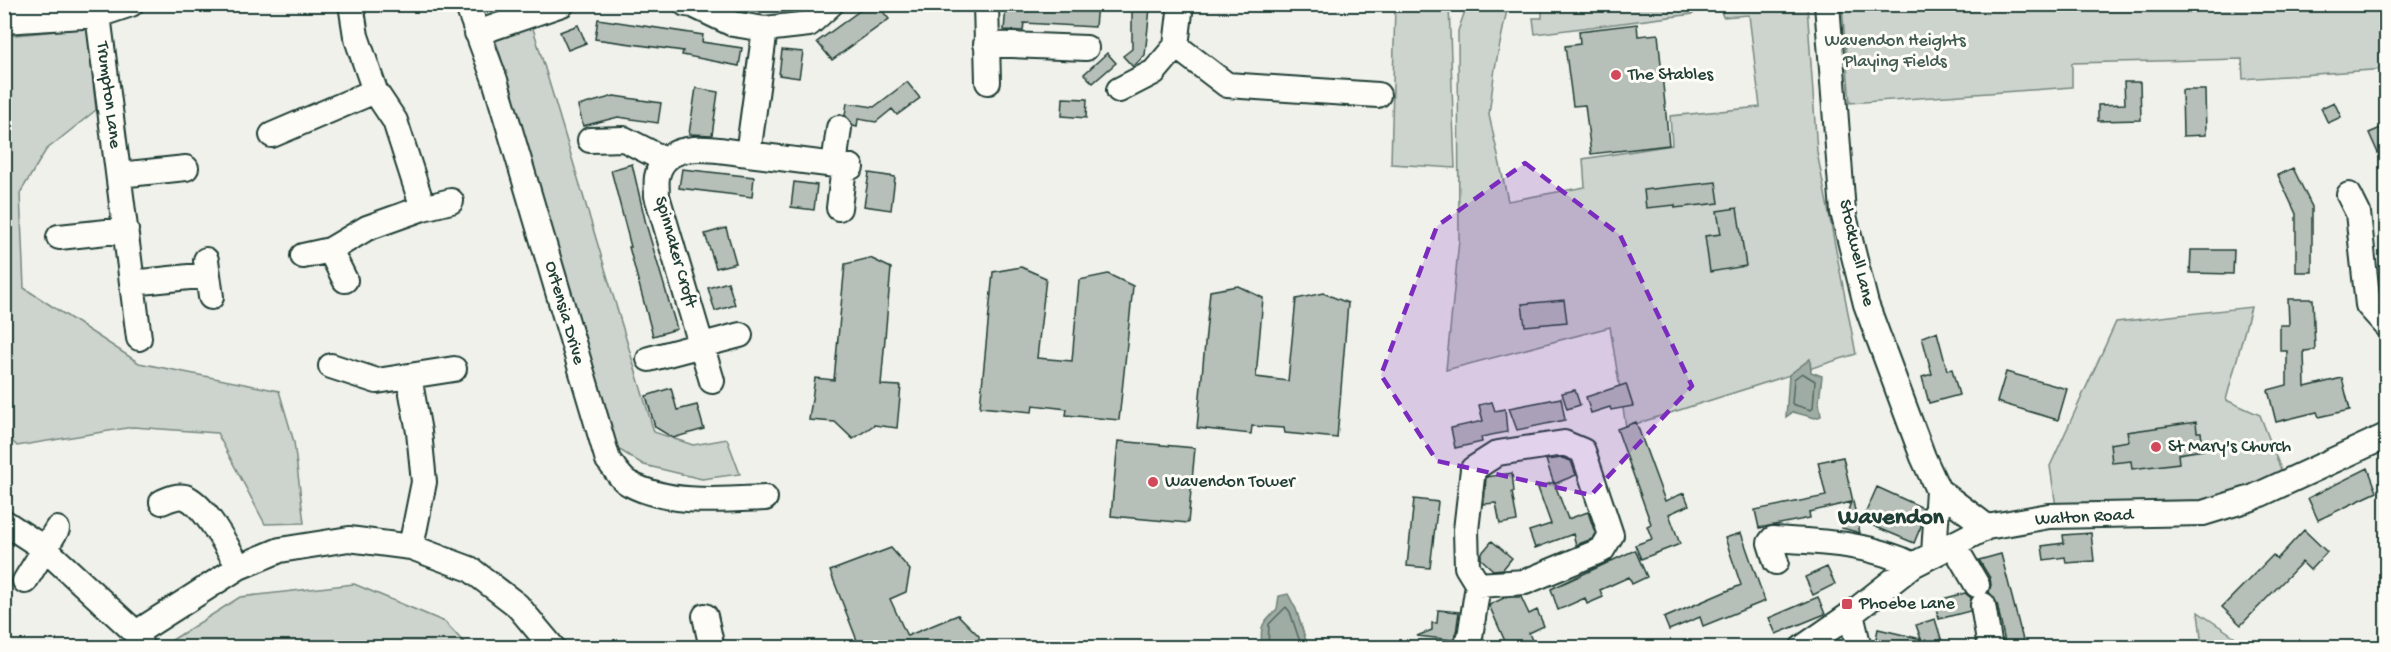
<svg xmlns="http://www.w3.org/2000/svg" width="2391" height="652" font-family="'Gochi Hand',sans-serif">
  <style>
    .green { fill: #cdd3cd; stroke: #768880; stroke-width: 1.5 }
    .water { fill: #9faca4; stroke: #6c8077; stroke-width: 1.5 }
    .lines { fill: none; stroke-linecap: round; stroke-linejoin: round }
    .shore { stroke: #526961; stroke-width: 1.5 }
    .building { fill: #b6bfb8; stroke: #1f3d34; stroke-width: 1.5 }
    .minor-casing { stroke: #1f3d34; stroke-width: 28 }
    .minor { stroke: #fdfcf7; stroke-width: 24 }
    .marked { fill: #7b2cbf; fill-opacity: 0.2; stroke: #7b2cbf; stroke-width: 4.5; stroke-dasharray: 12 8; stroke-linejoin: round }
    .poi-dot { fill: #d1495b; stroke: #fdfcf7; stroke-width: 2 }
    .labels { text-anchor: middle; dominant-baseline: central; stroke-width: 6; stroke-linejoin: round; paint-order: stroke }
    .park-label { font-size: 18px; fill: #425b53; stroke: #fdfcf7 }
    .poi-label { font-size: 18px; fill: #1f3d34; stroke: #fdfcf7; text-anchor: start }
    .street-label { font-size: 18px; fill: #1f3d34; stroke: #fdfcf7 }
    .district-label { font-size: 24px; font-weight: bold; fill: #1f3d34; stroke: #fdfcf7 }
  </style>
  <rect width="100%" height="100%" fill="#f0f1eb"/>
  <filter id="ink" filterUnits="userSpaceOnUse"><feTurbulence type="fractalNoise" baseFrequency=".0167" numOctaves="2"/><feDisplacementMap in="SourceGraphic" scale="12" xChannelSelector="R" yChannelSelector="G"/><feConvolveMatrix kernelMatrix="1 2 1 2 8 2 1 2 1" color-interpolation-filters="sRGB"/></filter>
  <g filter="url(#ink)">
    <!-- green -->
    <path class="green" d="M1542,4L1690,5L1693,14L1535,34L1533,18H1542Z
      M1395,5H1449L1455,168L1391,164Z
      M1467,5H1508L1495,68L1489,115L1508,201L1585,187L1583,159L1672,145L1670,116L1760,107L1749,15L1723,17L1719,5H1807L1817,152L1856,354L1626,427L1610,327L1446,370L1459,240L1458,31Z
      M1842,5H2386V69L2243,79L2242,59L2072,63V87L1850,103Z
      M532,25L654,432L693,445L727,439L740,474L702,479L644,465L618,449L495,38Z
      M87,28L96,110L46,150L20,193L24,288L139,363L279,391L294,442L304,523L265,524L217,433L133,427L17,446L5,434V36Z
      M2251,307L2226,400L2260,415L2285,480L2211,508L2057,514L2050,466L2116,322Z
      M354,584L445,622L468,647H169V642L240,597Z
      M2198,612L2250,647H2202Z"/>
    <!-- water -->
    <path class="water" d="M1810,359L1811,372L1822,376L1819,402L1821,416L1815,418L1793,412L1786,417L1789,375Z
      M1288,594L1296,609L1308,647H1262C1260,627 1261,623 1277,609L1279,596Z"/>
    <g class="lines">
      <!-- shore -->
      <path class="shore" d="M1802,373L1815,381L1813,408L1811,410L1792,404L1794,379Z
        M1268,648L1269,624L1286,607L1290,612L1302,648"/>
    </g>
    <!-- building -->
    <path class="building" d="M869,4H877L889,19L832,60L817,42Z
      M1039,4H1097L1095,27L1024,23L1023,31L1004,30L1006,7L1038,9Z
      M1132,6L1150,8L1145,55L1133,67L1123,56L1132,49Z
      M598,19L703,35L702,42L742,48L739,66L682,55L683,51L595,39Z
      M1637,24L1638,36L1658,34L1669,145L1591,154L1585,105L1573,106L1565,46L1580,44L1579,31Z
      M578,25L586,43L568,50L560,32Z
      M782,50L803,52L799,78L779,75Z
      M1107,53L1116,63L1093,83L1084,74Z
      M907,82L920,98L897,115L892,109L876,122L858,119L857,127L853,126L845,115L847,103L874,107Z
      M2124,82H2140L2141,120L2098,121V105L2125,104Z
      M696,88L718,92L712,135L689,134Z
      M2182,90H2205L2206,135L2183,136Z
      M614,96L661,103L658,123L618,117L583,126L578,106Z
      M1063,98L1087,99L1086,118L1062,116Z
      M2334,102L2341,117L2328,123L2321,108Z
      M2383,127L2386,134V171L2369,133Z
      M632,164L646,224L677,329L653,336L629,247H631L611,170Z
      M2293,168L2312,207V272H2296V214L2278,175Z
      M682,169L754,177L752,197L679,188Z
      M869,173L895,177L891,210L864,206Z
      M794,182L817,185L814,210L791,207Z
      M1716,182L1719,203L1675,208V205L1646,208L1644,190Z
      M1737,208L1746,266L1710,272L1705,236L1721,234L1717,211Z
      M726,228L736,263L716,268L705,234Z
      M2191,250H2234L2233,274L2190,273Z
      M870,258L891,268L881,385L901,386L897,428L874,425L853,439L835,422L809,420L815,378L834,380L845,264Z
      M1021,267L1046,278L1037,358L1072,361L1079,280L1108,274L1133,286L1119,420L1066,415L1067,409L1033,405L1032,412L980,407L993,272Z
      M728,282L735,305L715,311L708,288Z
      M1238,286L1263,298L1256,377L1288,381L1296,299L1323,293L1348,303L1337,438L1285,433L1284,428L1252,426L1251,434L1197,428L1210,291Z
      M2288,299H2313L2315,350L2304,351L2305,387L2342,378L2350,410L2319,417L2317,412L2276,422L2268,390L2287,385V351H2280V325H2289Z
      M1564,300L1567,322L1525,326L1522,304Z
      M1937,332L1947,370L1952,369L1959,395L1929,403L1922,377L1932,374L1922,337Z
      M2006,372L2067,389L2058,420L1997,402Z
      M1626,384L1633,406L1611,410L1610,407L1591,413L1586,397Z
      M671,388L677,410L697,405L704,429L673,438L655,427L646,396Z
      M1575,390L1580,405L1567,409L1562,393Z
      M1561,398L1565,420L1517,430L1509,408Z
      M1492,402L1495,411L1505,409L1507,432L1481,437L1482,442L1455,448L1451,428L1483,421L1479,405Z
      M1636,422L1665,501L1684,493L1689,505L1669,514L1680,544L1641,559L1635,545L1652,539L1647,526L1651,524L1617,429Z
      M2196,422L2197,432H2201L2203,450L2178,454L2179,463L2132,469L2131,461L2112,463L2110,444L2129,441L2127,432Z
      M1118,441L1195,448L1188,523L1111,516Z
      M1843,457L1860,533L1842,528L1851,502L1809,512L1810,518L1759,528L1755,510L1826,496L1818,462Z
      M1562,458L1571,461L1576,475L1554,484L1546,460Z
      M2368,468L2377,492L2318,520L2308,498Z
      M1512,473L1514,492H1512L1517,521L1500,524L1496,503L1484,504L1486,477Z
      M1554,482L1568,519L1588,512L1595,533L1592,539L1576,545L1573,534L1535,548L1529,531L1551,524L1538,488Z
      M1877,487L1923,508L1921,526L1914,543L1862,521Z
      M1414,499L1438,502L1430,568L1407,566Z
      M2304,530L2327,552L2310,570L2302,562L2241,625L2222,607L2273,555L2277,559Z
      M1741,533L1765,601L1703,626L1700,617L1669,630L1664,618L1741,585L1725,538Z
      M2091,533L2094,561L2066,563L2065,557L2044,560L2042,546L2064,543L2063,535Z
      M1492,541L1512,558L1503,569L1493,570L1481,559V554Z
      M891,548L910,570L906,592L890,599L907,636L958,615L979,636V648H860L830,571Z
      M1635,550L1647,577L1632,584L1629,577L1600,590L1603,597L1587,604L1585,598L1558,610L1551,589Z
      M2001,554L2025,648H2006L1997,603L1989,592L1991,585L1990,578L1979,560Z
      M1827,567L1835,584L1813,595L1805,577Z
      M1965,593L1971,598L1970,611L1939,619L1934,601Z
      M1506,597H1521L1529,614L1537,610L1544,626L1529,633L1535,648H1508L1489,605Z
      M1818,597L1825,614L1776,634L1769,618Z
      M1438,610L1459,612L1456,633L1453,640L1417,636L1432,630V623H1437Z
      M1935,619L1944,648H1874L1878,629L1921,639L1916,625Z"/>
    <g class="lines">
      <defs>
        <path id="minor" d="M467,4L495,80L608,460C614,467 621,480 630,484C670,505 722,500 765,498
          M686,4L693,5L733,24L765,29L809,24L831,4
          M986,4L988,82
          M1827,4L1843,212L1866,304L1923,457L1938,490L1987,527
          M98,15L139,338
          M4,21L98,15L131,4
          M477,33L562,4
          M986,44L1086,48
          M1176,46L1227,85L1378,95
          M1119,90L1154,72L1176,46L1181,4
          M272,135L375,91
          M590,140L624,139L665,160
          M748,154L851,167
          M834,165L839,128
          M119,175L186,168
          M2349,195L2358,213L2368,305L2386,325
          M423,208L451,201
          M839,208L844,167
          M59,237L126,230
          M330,250L345,280
          M303,256L330,250L367,228L423,208L395,121L375,91L356,36L351,4
          M206,260L211,297
          M132,283L208,275
          M649,359L740,335
          M331,366L377,381L454,369
          M409,377L419,432L424,482L411,547
          M712,381L657,196C657,190 656,183 657,177C665,136 720,151 748,154L765,29
          M162,502C169,499 177,495 185,497C205,504 228,549 239,567
          M4,522L45,549L136,633L142,648
          M1953,544L1977,585
          M1934,554L1938,490
          M1776,562L1770,543L1773,539C1821,542 1870,543 1913,565
          M25,581L57,529
          M1983,605L1990,648
          M1851,614L1859,648
          M705,616L712,648
          M136,633L239,567L280,550L349,539L411,547L470,569L517,605L553,648
          M1465,648L1470,637L1478,585L1467,567L1466,530L1473,469L1498,453L1564,443L1583,451L1611,535L1602,550L1525,582L1478,585
          M1802,648L1851,614L1913,565L1987,527L2049,516L2203,513L2252,498L2386,436"/>
      </defs>
      <!-- minor casing -->
      <use href="#minor" class="minor-casing"/>
      <!-- minor -->
      <use href="#minor" class="minor"/>
    </g>
  </g>
  <!-- marked area -->
  <path class="marked" d="M1525,163L1620,235L1692,386L1591,495L1437,461L1381,375L1437,226Z"/>
  <!-- markers -->
  <g class="poi-dot">
    <circle cx="1616" cy="75" r="6"/>
    <circle cx="2156" cy="447" r="6"/>
    <circle cx="1153" cy="482" r="6"/>
    <rect x="1841" y="598" width="12" height="12" rx="3"/>
  </g>
  <g class="labels">
    <!-- park labels -->
    <g class="park-label">
      <text x="1895" y="41">Wavendon Heights<tspan x="1895" dy="21">Playing Fields</tspan></text>
    </g>
    <!-- poi labels -->
    <g class="poi-label">
      <text x="1628" y="75">The Stables</text>
      <text x="2168" y="447">St Mary's Church</text>
      <text x="1165" y="482">Wavendon Tower</text>
      <text x="1859" y="604">Phoebe Lane</text>
    </g>
    <!-- street labels -->
    <g class="street-label">
      <text transform="translate(108 95) rotate(83)">Trumpton Lane</text>
      <text transform="translate(675 252) rotate(74)">Spinnaker Croft</text>
      <text transform="translate(1856 253) rotate(77)">Stockwell Lane</text>
      <text transform="translate(564 313) rotate(74)">Ortensia Drive</text>
      <text transform="translate(2084 518) rotate(-3)">Walton Road</text>
    </g>
    <!-- district labels -->
    <g class="district-label">
      <text x="1891" y="518">Wavendon</text>
    </g>
  </g>
  <!-- margin -->
  <rect width="2391" height="652" fill="none" stroke="#fdfcf7" stroke-width="24"/>
  <rect x="12" y="12" width="2367" height="628" fill="none" stroke="#1f3d34" stroke-width="2" filter="url(#ink)"/>
</svg>
